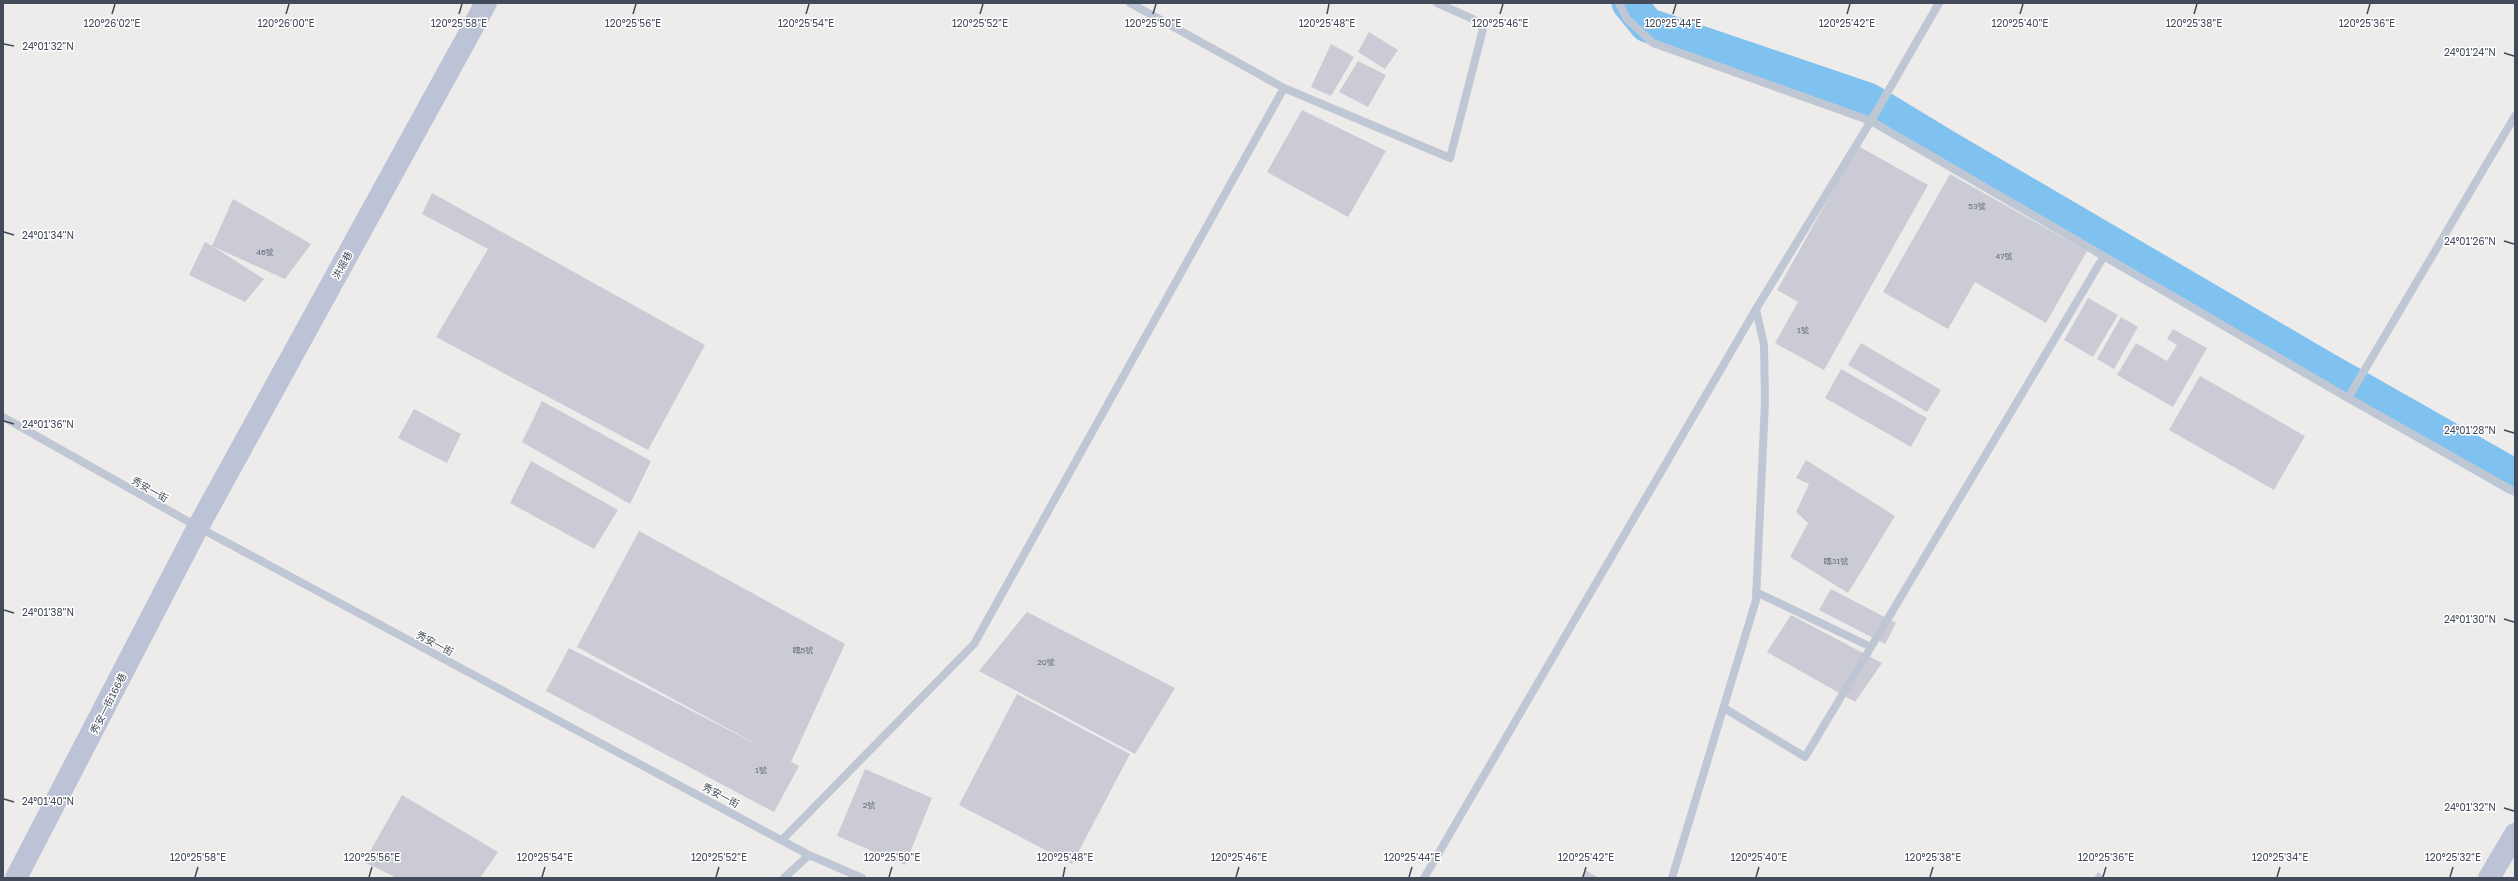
<svg xmlns="http://www.w3.org/2000/svg" width="2518" height="881" font-family="'Golos Text','Noto Sans TC',sans-serif">
  <style>
    .lines { fill: none; stroke-linecap: round; stroke-linejoin: round }
    .river { stroke: #80c2ef; stroke-width: 35 }
    .building { fill: #cacbd4 }
    .lane { stroke: #c0c7d4; stroke-width: 8 }
    .secondary { stroke: #bcc3d6; stroke-width: 22 }
    .ticks { fill: none; stroke: #434a59; stroke-width: 1.5 }
    .labels { text-anchor: middle; dominant-baseline: central; stroke-width: 3; stroke-linejoin: round; paint-order: stroke }
    .number-label { font-size: 8px; fill: #656a78 }
    .street-label { font-size: 10px; fill: #434a59; stroke: #fff }
    .ticks-label { font-size: 10px; text-anchor: middle; fill: #434a59; stroke: #fff; stroke-width: 3; stroke-linejoin: round; paint-order: stroke }
  </style>
  <rect width="100%" height="100%" fill="#eeebeb"/>
  <g class="lines">
    <!-- river -->
    <path class="river" d="M1629,3L1647,25L1868,100L1949,149L2320,366L2515,477"/>
  </g>
  <!-- building -->
  <path class="building" d="M1369,32L1398,50L1385,69L1358,52Z
    M1331,44L1354,57L1331,96L1311,87Z
    M1358,61L1386,75L1368,107L1339,92Z
    M1302,110L1386,151L1348,217L1267,172Z
    M1858,146L1928,185L1824,370L1775,343L1798,302L1777,290Z
    M1950,174L2087,251L2046,323L1975,282L1948,329L1883,292Z
    M432,193L705,345L648,450L436,337L488,249L422,214Z
    M233,199L311,244L285,279L212,246L264,279L245,302L189,275L205,242L212,246Z
    M2088,298L2118,315L2093,357L2064,340Z
    M2121,317L2138,327L2114,369L2097,359Z
    M2173,329L2207,348L2173,407L2117,375L2136,343L2167,361L2177,345L2167,339Z
    M1861,343L1941,390L1927,412L1848,365Z
    M1841,369L1927,418L1911,447L1825,398Z
    M2200,376L2305,436L2274,490L2169,430Z
    M542,401L651,461L630,504L522,442Z
    M414,409L461,434L447,463L398,438Z
    M1806,460L1895,516L1848,593L1790,557L1808,523L1796,512L1809,484L1796,478Z
    M531,461L618,510L594,549L510,503Z
    M639,531L845,644L791,762L799,766L774,812L546,691L569,648L766,749L577,647Z
    M1831,589L1896,623L1885,644L1819,610Z
    M1027,612L1175,688L1135,754L979,671Z
    M1791,615L1882,663L1855,702L1767,652Z
    M1017,694L1130,754L1072,864L959,805Z
    M865,769L932,798L905,865L837,836Z
    M402,795L498,852L480,878H397L364,862Z
    M1585,870L1599,878H1581Z
    M2098,872L2106,878H2094Z"/>
  <g class="lines">
    <!-- lane -->
    <path class="lane" d="M1130,3L1284,88L1450,158L1483,29L1473,19L1437,3
      M1619,3L1627,19L1653,43L1871,121L2348,398L2515,492
      M2348,398L2515,116
      M3,417L198,527L809,855L862,878
      M1756,592L1871,647L2104,256
      M1724,708L1805,757L1871,647
      M782,840L974,644L1284,88
      M784,878L809,855
      M1424,878L1756,309L1871,121L1939,3
      M1672,878L1756,600L1765,402L1764,345L1756,309"/>
    <!-- secondary -->
    <path class="secondary" d="M16,878L198,527L486,3
      M2489,878L2515,834"/>
  </g>
  <!-- ticks -->
  <path class="ticks" d="M112,14L115,4M286,14L289,4M459,14L462,4M633,14L636,4M806,14L809,4M980,14L983,4M1153,14L1156,4M1327,14L1329,4M1500,14L1503,4M1673,14L1676,4M1847,14L1850,4M2020,14L2023,4M2194,14L2197,4M2367,14L2370,4M4,44L14,46M2504,53L2514,56M4,232L14,235M2504,241L2514,244M4,421L14,424M2504,430L2514,433M4,610L14,613M2504,619L2514,622M4,799L14,802M2504,808L2514,811M195,877L198,867M369,877L372,867M542,877L545,867M716,877L719,867M889,877L892,867M1063,877L1065,867M1236,877L1239,867M1409,877L1412,867M1583,877L1586,867M1756,877L1759,867M1930,877L1933,867M2103,877L2106,867M2277,877L2280,867M2450,877L2453,867"/>
  <g class="labels">
    <!-- number labels -->
    <g class="number-label">
      <text x="1977" y="206">53號</text>
      <text x="265" y="252">46號</text>
      <text x="2004" y="256">47號</text>
      <text x="1803" y="330">1號</text>
      <text x="1836" y="561">臨31號</text>
      <text x="803" y="650">臨5號</text>
      <text x="1046" y="662">20號</text>
      <text x="761" y="770">1號</text>
      <text x="869" y="805">2號</text>
    </g>
    <!-- street labels -->
    <g class="street-label">
      <text transform="translate(342 265) rotate(-61)">洪堀巷</text>
      <text transform="translate(150 489) rotate(30)">秀安一街</text>
      <text transform="translate(435 643) rotate(28)">秀安一街</text>
      <text transform="translate(108 703) rotate(-63)">秀安一街166巷</text>
      <text transform="translate(721 795) rotate(28)">秀安一街</text>
    </g>
  </g>
  <g class="ticks-label">
    <text x="112" y="27">120°26'02"E</text>
    <text x="286" y="27">120°26'00"E</text>
    <text x="459" y="27">120°25'58"E</text>
    <text x="633" y="27">120°25'56"E</text>
    <text x="806" y="27">120°25'54"E</text>
    <text x="980" y="27">120°25'52"E</text>
    <text x="1153" y="27">120°25'50"E</text>
    <text x="1327" y="27">120°25'48"E</text>
    <text x="1500" y="27">120°25'46"E</text>
    <text x="1673" y="27">120°25'44"E</text>
    <text x="1847" y="27">120°25'42"E</text>
    <text x="2020" y="27">120°25'40"E</text>
    <text x="2194" y="27">120°25'38"E</text>
    <text x="2367" y="27">120°25'36"E</text>
    <text x="48" y="50">24°01'32"N</text>
    <text x="2470" y="56">24°01'24"N</text>
    <text x="48" y="239">24°01'34"N</text>
    <text x="2470" y="245">24°01'26"N</text>
    <text x="48" y="428">24°01'36"N</text>
    <text x="2470" y="434">24°01'28"N</text>
    <text x="48" y="616">24°01'38"N</text>
    <text x="2470" y="623">24°01'30"N</text>
    <text x="48" y="805">24°01'40"N</text>
    <text x="2470" y="811">24°01'32"N</text>
    <text x="198" y="861">120°25'58"E</text>
    <text x="372" y="861">120°25'56"E</text>
    <text x="545" y="861">120°25'54"E</text>
    <text x="719" y="861">120°25'52"E</text>
    <text x="892" y="861">120°25'50"E</text>
    <text x="1065" y="861">120°25'48"E</text>
    <text x="1239" y="861">120°25'46"E</text>
    <text x="1412" y="861">120°25'44"E</text>
    <text x="1586" y="861">120°25'42"E</text>
    <text x="1759" y="861">120°25'40"E</text>
    <text x="1933" y="861">120°25'38"E</text>
    <text x="2106" y="861">120°25'36"E</text>
    <text x="2280" y="861">120°25'34"E</text>
    <text x="2453" y="861">120°25'32"E</text>
  </g>
  <!-- border -->
  <rect width="2518" height="881" fill="none" stroke="#434a59" stroke-width="8"/>
</svg>
